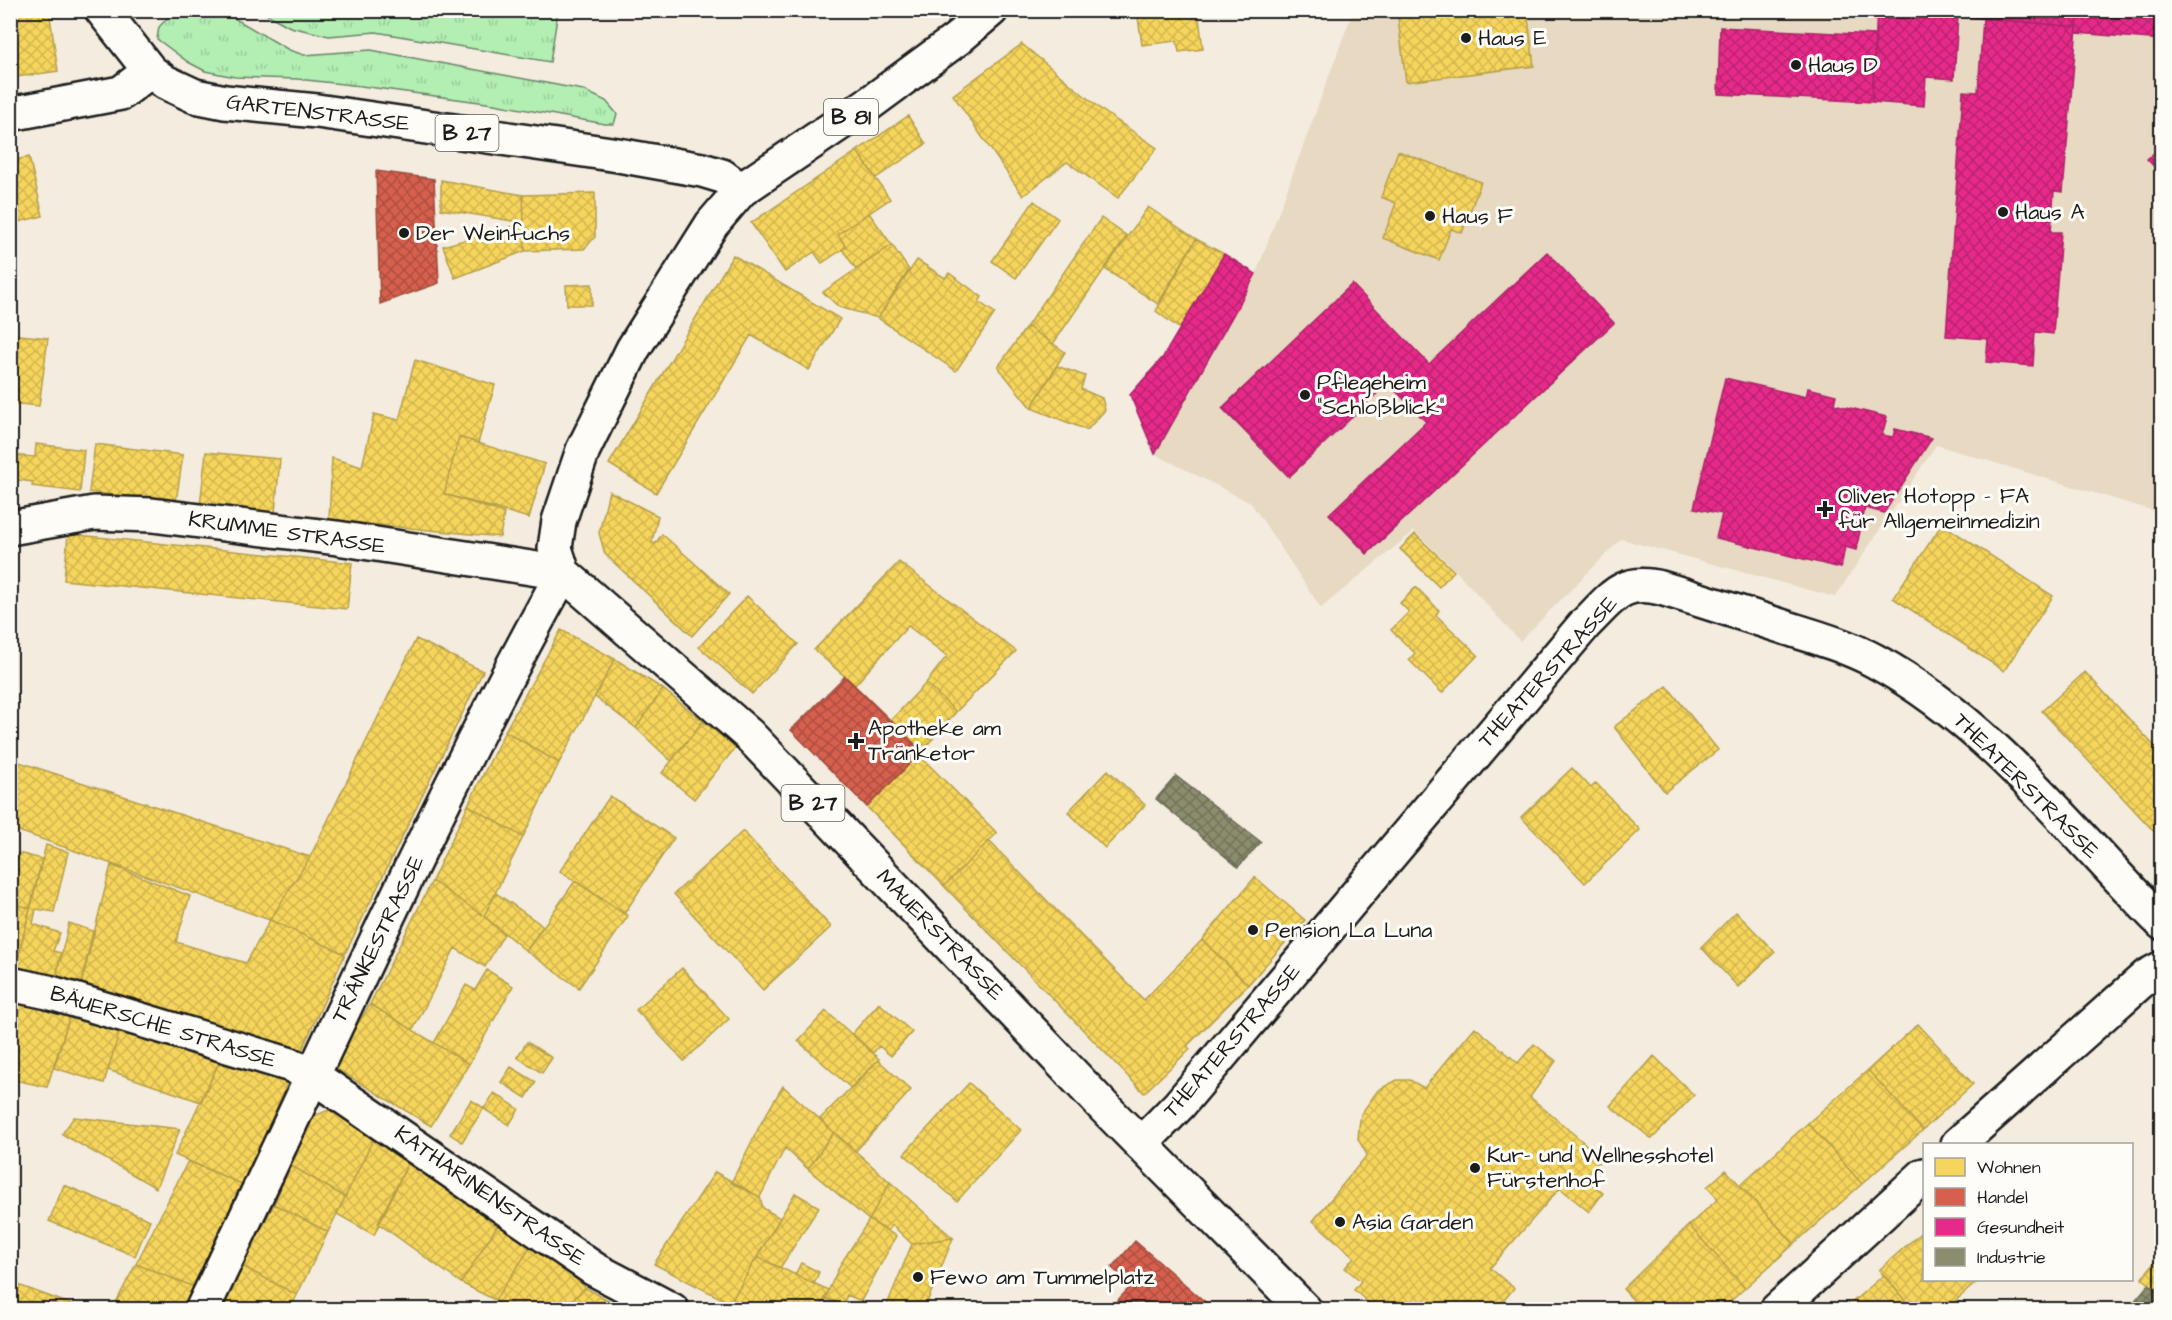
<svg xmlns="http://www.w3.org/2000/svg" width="2172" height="1320" font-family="'Architects Daughter',sans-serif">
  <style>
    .built { fill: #e7d9c2 }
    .grass { fill: url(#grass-tufts); stroke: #688568; stroke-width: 1.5 }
    .homes { fill: url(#homes-cross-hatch); stroke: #b59e49; stroke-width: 1.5 }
    .shops { fill: url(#shops-cross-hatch); stroke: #9e4c3e; stroke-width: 1.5 }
    .health { fill: url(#health-cross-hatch); stroke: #aa2569; stroke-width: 1.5 }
    .industry { fill: url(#industry-cross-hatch); stroke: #6a6a55; stroke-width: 1.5 }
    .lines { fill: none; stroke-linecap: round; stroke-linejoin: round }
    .street-casing { stroke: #1c1c1c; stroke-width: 38 }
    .primary-casing { stroke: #1c1c1c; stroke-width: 38 }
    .street { stroke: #fdfcf7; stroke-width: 33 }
    .primary { stroke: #fdfcf7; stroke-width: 33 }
    .poi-dot { fill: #1c1c1c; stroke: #fdfcf7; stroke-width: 2 }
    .labels { text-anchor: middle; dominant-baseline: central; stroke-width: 6; stroke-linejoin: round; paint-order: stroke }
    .shield { fill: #fdfcf7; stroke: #605f5e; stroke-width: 1.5 }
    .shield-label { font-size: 21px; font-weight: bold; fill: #1c1c1c }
    .poi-label { font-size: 22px; fill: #1c1c1c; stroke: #fdfcf7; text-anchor: start }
    .street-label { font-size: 22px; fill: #1c1c1c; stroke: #fdfcf7 }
  </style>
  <defs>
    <pattern id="grass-tufts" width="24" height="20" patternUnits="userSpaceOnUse" patternTransform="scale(1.5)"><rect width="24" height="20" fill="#b3eeb3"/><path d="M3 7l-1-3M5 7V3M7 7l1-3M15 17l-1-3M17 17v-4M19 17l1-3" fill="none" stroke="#9c9"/></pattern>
    <pattern id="homes-cross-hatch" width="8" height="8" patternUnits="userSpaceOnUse" patternTransform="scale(1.5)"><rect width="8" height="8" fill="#f6d55c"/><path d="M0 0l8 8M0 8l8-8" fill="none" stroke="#d2b64f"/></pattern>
    <pattern id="shops-cross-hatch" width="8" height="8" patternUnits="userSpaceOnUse" patternTransform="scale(1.5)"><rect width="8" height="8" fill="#d6604d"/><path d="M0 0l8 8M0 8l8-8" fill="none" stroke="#ad4e3f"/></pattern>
    <pattern id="health-cross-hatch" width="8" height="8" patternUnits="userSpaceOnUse" patternTransform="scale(1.5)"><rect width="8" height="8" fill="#e7298a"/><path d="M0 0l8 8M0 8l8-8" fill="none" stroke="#ba2270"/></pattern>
    <pattern id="industry-cross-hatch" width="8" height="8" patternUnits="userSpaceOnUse" patternTransform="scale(1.5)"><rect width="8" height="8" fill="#8c8c6e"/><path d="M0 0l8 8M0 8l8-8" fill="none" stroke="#72725a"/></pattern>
  </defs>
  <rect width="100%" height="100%" fill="#f3ecdf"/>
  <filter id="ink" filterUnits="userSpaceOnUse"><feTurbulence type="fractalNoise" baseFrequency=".0167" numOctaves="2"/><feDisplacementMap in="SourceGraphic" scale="12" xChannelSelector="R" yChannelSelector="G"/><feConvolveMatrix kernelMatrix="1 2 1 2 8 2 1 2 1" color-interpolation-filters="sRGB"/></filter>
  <g filter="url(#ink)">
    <!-- built -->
    <path class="built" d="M1353,11H2161V513L1936,445L1835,597L1621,539L1520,641L1457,572L1414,531L1321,608L1251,503L1155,454L1256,274Z"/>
    <!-- grass -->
    <path class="grass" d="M174,11H222L289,50L304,55L371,50L583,90L606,101L617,114L614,124H605L494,104L361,86L297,79L235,77L205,71L188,62L157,39L159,27Z
      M261,11H558L550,62L376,32L329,36L290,27Z"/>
    <!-- homes -->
    <path class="homes" d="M32,10H49L58,71L10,78V14Z
      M1137,10H1198L1203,49L1179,52L1177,41L1142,45Z
      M1397,10H1527L1534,66L1406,82Z
      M1022,44L1103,111L1157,148L1118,198L1067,162L1023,196L953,95Z
      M908,116L926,144L876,178L857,151Z
      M857,151L890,199L838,234L846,247L822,263L814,252L785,272L751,223Z
      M1398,151L1481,182L1462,233L1451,229L1439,260L1383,238L1396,203L1381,197Z
      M29,157L43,216L10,224V161Z
      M441,180L523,195L524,223L441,209Z
      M595,193V237L584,249L525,251L523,195Z
      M1034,201L1058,219L1016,278L992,261Z
      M1148,207L1196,239L1158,304L1105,269Z
      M869,213L892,245L856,269L842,249L846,247L838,234Z
      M1101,218L1127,236L1053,344L1027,326Z
      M524,223L525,251L455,278L443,246Z
      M1196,239L1224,254L1180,329L1156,311Z
      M892,245L909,270L878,318L839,307L823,292Z
      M733,255L840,319L809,370L751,335L656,493L609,464Z
      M917,260L945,278L949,273L982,297L979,302L995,313L956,371L878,318Z
      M592,284V305H567L566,285Z
      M1027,326L1065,352L1031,408L998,367Z
      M10,334L48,338L39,406L10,403Z
      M415,360L495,385L478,443L459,437L444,494L504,513L500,537L329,520L332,458L362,467L374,414L399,420Z
      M1057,366L1085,376L1081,389L1102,398L1105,410L1087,430L1031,408Z
      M459,437L545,464L529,518L444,494Z
      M36,444L84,450L80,492L32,486L33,482L10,479V455L35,457Z
      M95,444L183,455L176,502L89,492Z
      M206,452L280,459L275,513L200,506Z
      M609,491L658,516L652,542L655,544L662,534L729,594L692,636L605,554L599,533Z
      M1942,524L2053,596L2004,671L1893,598Z
      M68,534L352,563L347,609L64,580Z
      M1415,534L1454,571L1439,587L1400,549Z
      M899,562L1016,651L956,712L926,683L947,656L908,626L855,685L814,650Z
      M1416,587L1439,610L1436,615L1478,655L1442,693L1409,660L1415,653L1391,630L1409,612L1400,603Z
      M747,596L798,644L752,694L699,647Z
      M561,630L615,659L559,763L505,731Z
      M416,639L483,671L345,954L270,920L310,857Z
      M615,659L663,689L636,728L595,697Z
      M2085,672L2162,754V840L2042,711Z
      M926,683L956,712L922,751L891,720Z
      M1667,686L1718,750L1665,792L1614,727Z
      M663,689L703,721L671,761L636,728Z
      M703,721L735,748L694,799L662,773Z
      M505,731L559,763L523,837L468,805Z
      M919,755L997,833L944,886L867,807Z
      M10,759L310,857L270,920L10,828Z
      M1572,768L1591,788L1596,783L1640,830L1585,883L1521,817Z
      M1108,770L1145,805L1105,848L1068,812Z
      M610,796L674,838L624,914L560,871Z
      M468,805L523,837L484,916L432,881Z
      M743,831L831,927L763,990L674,894Z
      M989,841L1144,1000L1202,940L1248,985L1187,1046L1190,1049L1144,1093L944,886Z
      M46,845L68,852L54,912L36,909L33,924L60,933L53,951L61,953L56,977L16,966Z
      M18,853L42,859L30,908L10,903V888Z
      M111,865L190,896L176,942L246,963L270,920L345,954L302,1050L81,985Z
      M1255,877L1305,920L1248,985L1202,940Z
      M432,881L484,916L504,934L485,967L455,948L413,1030L370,1004Z
      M575,881L628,916L579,988L526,951Z
      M496,893L543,926L526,951L484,916Z
      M10,903L30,908L16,966L10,965Z
      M1736,912L1775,952L1738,987L1701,947Z
      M69,923L93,931L81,985L56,977Z
      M682,968L729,1019L684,1061L636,1010Z
      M487,970L513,986L469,1064L434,1043L466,985L475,990Z
      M10,998L70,1015L47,1087L10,1079Z
      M879,1003L912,1032L891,1056L879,1046L873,1053L852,1034Z
      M370,1004L469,1064L431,1126L332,1066Z
      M826,1011L879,1059L852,1089L798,1041Z
      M70,1015L120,1030L104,1083L54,1068Z
      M1918,1024L1973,1084L1923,1130L1868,1070Z
      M1475,1027L1518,1063L1534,1044L1556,1061L1530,1097L1602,1158L1585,1178L1603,1193L1589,1212L1560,1188L1490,1268L1514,1288L1496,1310H1377L1354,1290L1361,1281L1345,1268L1354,1257L1313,1221L1367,1155L1358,1139L1359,1127L1361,1114L1378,1090L1397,1080H1410L1424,1088Z
      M120,1030L220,1060L201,1102L108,1070Z
      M527,1042L552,1058L542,1073L517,1057Z
      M1654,1056L1694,1095L1652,1139L1610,1106Z
      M220,1060L288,1081L244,1185L175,1155Z
      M878,1060L911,1090L855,1152L820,1119Z
      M511,1067L536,1082L526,1098L501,1082Z
      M1868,1070L1923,1130L1862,1184L1808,1123Z
      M969,1083L1021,1130L957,1201L904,1154Z
      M783,1086L834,1132L808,1169L785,1148L760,1197L731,1183L761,1123Z
      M494,1093L519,1109L509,1125L484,1109Z
      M471,1100L484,1108L462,1142L450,1134Z
      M331,1109L374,1138L345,1197L290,1165L314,1116Z
      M74,1117L180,1129L156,1188L62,1134Z
      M1808,1123L1862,1184L1794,1244L1740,1185Z
      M834,1132L890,1182L869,1220L808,1169Z
      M374,1138L410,1159L374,1235L337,1214Z
      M410,1159L499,1223L461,1283L378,1223Z
      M188,1161L244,1185L197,1288L136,1264Z
      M290,1165L345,1197L328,1232L274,1204Z
      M1726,1170L1794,1244L1745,1288L1689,1225L1718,1199L1707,1187Z
      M715,1172L760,1197L763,1208L780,1218L730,1303L654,1264Z
      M890,1182L953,1238L912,1244L892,1225L888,1231L869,1220Z
      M64,1185L150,1220L135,1256L49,1221Z
      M795,1193L819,1207L780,1268L757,1257Z
      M274,1204L328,1232L297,1295L242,1266Z
      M869,1220L896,1236L861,1301L847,1295L843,1305L825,1298L840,1265Z
      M499,1223L532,1245L495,1300L461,1283Z
      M1689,1225L1745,1288L1721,1310H1642L1623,1289Z
      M1924,1230V1280L1978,1281L1945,1310H1913L1879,1270Z
      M953,1238L924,1310H885L912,1244Z
      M532,1245L555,1260L586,1288L560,1310H506L495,1300Z
      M2162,1253V1294L2142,1278Z
      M757,1257L829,1290L820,1310H726Z
      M801,1263L819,1272L814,1284L795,1275Z
      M136,1264L197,1288L186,1310H112Z
      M242,1266L297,1295L290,1310H221Z
      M1884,1275L1913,1310H1843Z
      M10,1282L73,1305L71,1310H10Z
      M586,1288L626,1310H560Z
      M825,1298L843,1305L854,1310H820Z"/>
    <!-- shops -->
    <path class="shops" d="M376,171L434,179L439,283L380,304Z
      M845,676L922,751L867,807L791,730Z
      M1135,1241L1212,1308L1211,1310H1124L1116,1302L1132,1285L1112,1268Z"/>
    <!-- health -->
    <path class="health" d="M1877,10H2078L2077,27L1958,16L1954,79L1926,77L1924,106L1872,102Z
      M2078,10H2162V40L2077,33Z
      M1983,18L2077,27L2063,192L2054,191L2051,232H2061L2053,334L2035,332L2033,366L1986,362L1988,339L1946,336L1963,91L1978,92Z
      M1720,27L1875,35L1872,102L1718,94Z
      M2162,146V175L2147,159Z
      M1547,252L1614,323L1367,554L1329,514L1426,422L1388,383L1289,477L1222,408L1352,284L1429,364Z
      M1224,254L1256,274L1155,454L1130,395L1163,357Z
      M1725,378L1806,397L1808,388L1836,395L1834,404L1887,417L1882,435L1893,437L1895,429L1932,438L1884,513L1865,508L1856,550L1845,547L1841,568L1716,538L1722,514L1694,508Z"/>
    <!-- industry -->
    <path class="industry" d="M1176,776L1261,842L1238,867L1156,799Z
      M2149,1284L2162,1294V1310H2127Z"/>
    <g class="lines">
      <defs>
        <path id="street" d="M10,114L121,93L150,71
          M10,528L94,513L152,515L337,538L563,573C430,812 321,1063 202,1310
          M10,984L48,992L291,1065L313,1076L594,1269L672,1310
          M1141,1144L1179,1105L1585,624C1612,598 1621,578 1661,588C1704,601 1747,615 1790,629C1819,638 1849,647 1875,661C1990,723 2071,831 2162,923
          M1958,1144L2147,976L2162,968
          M1777,1310L1924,1175"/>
        <path id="primary" d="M102,10L150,71L165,82L195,96L225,102L317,111L618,155L702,170L722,176L741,190
          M991,10L957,39L870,103L741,190L712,224L633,349L583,450L559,521L555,548L563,573L749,735L1104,1107L1305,1310"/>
      </defs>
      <!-- street casing -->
      <use href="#street" class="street-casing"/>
      <!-- primary casing -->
      <use href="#primary" class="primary-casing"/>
      <!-- street -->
      <use href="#street" class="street"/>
      <!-- primary -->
      <use href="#primary" class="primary"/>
    </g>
  </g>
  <!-- markers -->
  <g class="poi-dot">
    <circle cx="1466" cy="38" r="6"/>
    <circle cx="1796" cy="65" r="6"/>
    <circle cx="2003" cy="212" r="6"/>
    <circle cx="1430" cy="216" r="6"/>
    <circle cx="404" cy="233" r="6"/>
    <circle cx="1305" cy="395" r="6"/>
    <path d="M1822 500h6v6h6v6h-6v6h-6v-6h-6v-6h6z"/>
    <path d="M853 732h6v6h6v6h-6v6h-6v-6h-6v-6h6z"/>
    <circle cx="1253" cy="930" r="6"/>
    <circle cx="1475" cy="1168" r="6"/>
    <circle cx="1340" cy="1222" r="6"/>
    <circle cx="918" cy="1277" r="6"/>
  </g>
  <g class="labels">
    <!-- shield labels -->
    <g class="shield">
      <rect x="824" y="99" width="54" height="36" rx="4.5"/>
      <rect x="435.5" y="115" width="63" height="36" rx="4.5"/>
      <rect x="781.5" y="785" width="63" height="36" rx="4.5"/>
    </g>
    <g class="shield-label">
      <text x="851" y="117">B 81</text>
      <text x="467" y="133">B 27</text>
      <text x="813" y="803">B 27</text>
    </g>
    <!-- poi labels -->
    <g class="poi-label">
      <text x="1478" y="38">Haus E</text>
      <text x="1808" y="65">Haus D</text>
      <text x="2015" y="212">Haus A</text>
      <text x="1442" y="216">Haus F</text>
      <text x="416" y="233">Der Weinfuchs</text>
      <text x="1317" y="382">Pflegeheim<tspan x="1317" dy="25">"Schloßblick"</tspan></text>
      <text x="1838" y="496">Oliver Hotopp - FA<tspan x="1838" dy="25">für Allgemeinmedizin</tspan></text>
      <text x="868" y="728">Apotheke am<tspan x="868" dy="25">Tränketor</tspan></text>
      <text x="1265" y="930">Pension La Luna</text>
      <text x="1487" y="1155">Kur- und Wellnesshotel<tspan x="1487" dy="25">Fürstenhof</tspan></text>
      <text x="1352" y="1222">Asia Garden</text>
      <text x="930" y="1277">Fewo am Tummelplatz</text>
    </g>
    <!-- street labels -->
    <g class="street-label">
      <text transform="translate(318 113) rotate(7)">GARTENSTRASSE</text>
      <text transform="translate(287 533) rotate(8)">KRUMME STRASSE</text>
      <text transform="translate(1548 672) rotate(-48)">THEATERSTRASSE</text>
      <text transform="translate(2026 786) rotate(45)">THEATERSTRASSE</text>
      <text transform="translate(940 935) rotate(46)">MAUERSTRASSE</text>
      <text transform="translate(378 939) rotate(-64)">TRÄNKESTRASSE</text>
      <text transform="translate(163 1027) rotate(17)">BÄUERSCHE STRASSE</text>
      <text transform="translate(1232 1041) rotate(-49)">THEATERSTRASSE</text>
      <text transform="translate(490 1196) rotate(35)">KATHARINENSTRASSE</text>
    </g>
  </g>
  <!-- margin -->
  <rect width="2172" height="1320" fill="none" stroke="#fdfcf7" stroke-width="36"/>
  <rect x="18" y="18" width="2136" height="1284" fill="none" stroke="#1c1c1c" stroke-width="2" filter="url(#ink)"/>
  <!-- legend -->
  <rect x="1923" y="1143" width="210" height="138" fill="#fdfcf7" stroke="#a3a29f" stroke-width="1.5"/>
  <rect x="1935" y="1158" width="30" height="18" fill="#f6d55c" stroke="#a3a29f" stroke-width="1.5"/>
  <text x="1977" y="1173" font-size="18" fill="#1c1c1c">Wohnen</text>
  <rect x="1935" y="1188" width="30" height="18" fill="#d6604d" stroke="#a3a29f" stroke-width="1.5"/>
  <text x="1977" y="1203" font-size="18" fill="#1c1c1c">Handel</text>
  <rect x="1935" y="1218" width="30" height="18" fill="#e7298a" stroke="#a3a29f" stroke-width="1.5"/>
  <text x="1977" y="1233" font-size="18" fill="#1c1c1c">Gesundheit</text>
  <rect x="1935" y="1248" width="30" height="18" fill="#8c8c6e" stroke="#a3a29f" stroke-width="1.5"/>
  <text x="1977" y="1263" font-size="18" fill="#1c1c1c">Industrie</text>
</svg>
